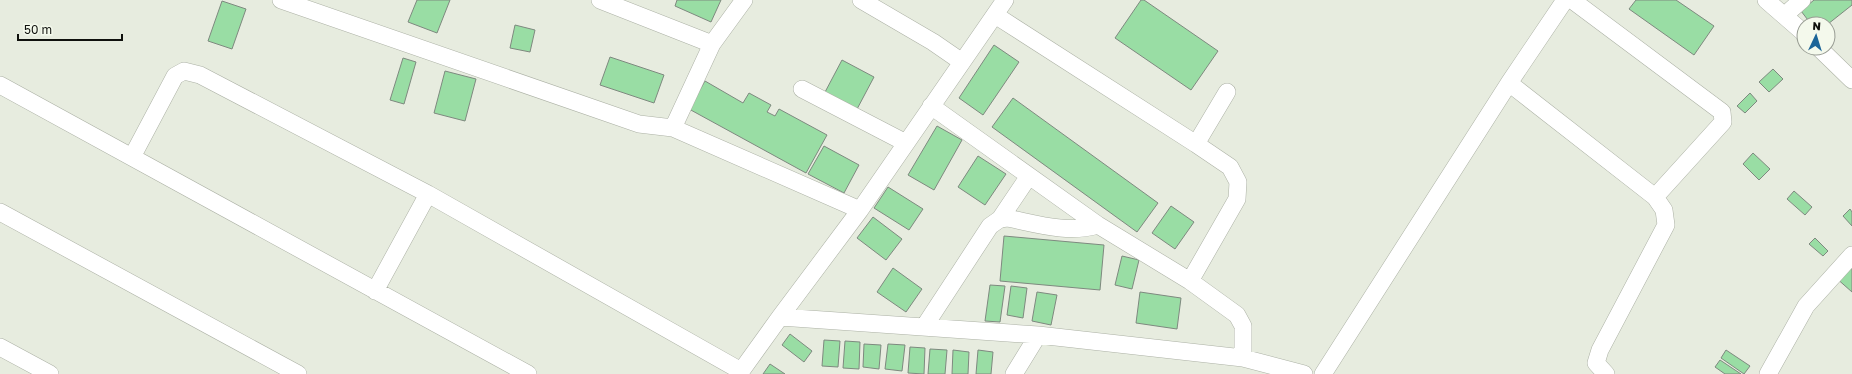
<svg xmlns="http://www.w3.org/2000/svg" width="1852" height="374" font-family="'Golos Text',sans-serif">
  <style>
    .building { fill: #99dda4; stroke: #7e897f }
    .lines { fill: none; stroke-linecap: round; stroke-linejoin: round }
    .minor-casing { stroke: #acb1a5; stroke-width: 18 }
    .minor { stroke: #fff; stroke-width: 17 }
  </style>
  <rect width="100%" height="100%" fill="#e7ecdf"/>
  <!-- building -->
  <path class="building" d="M417,0H450L437,33L408,22Z
    M677,0H721L711,22L675,6Z
    M1141,0H1144L1218,51L1191,90L1115,38Z
    M1636,0H1676L1714,26L1694,55L1629,9Z
    M1814,0H1852V5L1828,24H1811L1801,11Z
    M222,1L246,9L232,49L208,41Z
    M515,25L535,30L530,52L510,48Z
    M994,45L1019,62L983,115L959,98Z
    M610,57L664,75L654,103L600,85Z
    M403,58L416,62L404,104L390,100Z
    M842,60L874,77L856,111L824,94Z
    M1773,69L1783,79L1769,92L1759,82Z
    M445,71L476,79L465,121L434,113Z
    M705,81L743,103L749,93L771,105L767,112L775,116L779,109L827,135L806,173L689,109Z
    M1750,93L1757,101L1745,113L1737,106Z
    M1013,98L1158,203L1137,232L992,127Z
    M937,126L962,140L934,190L908,175Z
    M824,146L859,165L844,193L808,174Z
    M1753,153L1770,169L1759,180L1743,164Z
    M978,156L1006,174L985,205L958,187Z
    M888,187L923,209L909,230L874,208Z
    M1794,191L1812,207L1805,215L1787,199Z
    M1171,206L1194,222L1175,249L1152,233Z
    M1850,209L1852,212V226L1843,216Z
    M873,217L902,239L886,260L857,238Z
    M1004,236L1104,245L1100,290L1000,281Z
    M1815,238L1828,251L1823,256L1809,244Z
    M1122,256L1139,260L1132,289L1115,285Z
    M1852,261V292L1835,277Z
    M893,268L922,289L906,312L877,292Z
    M990,285L1005,286L1000,322L985,321Z
    M1011,286L1027,288L1023,318L1007,315Z
    M1037,292L1057,295L1051,325L1032,321Z
    M1140,292L1181,298L1177,329L1136,323Z
    M790,334L812,351L804,362L782,345Z
    M824,340L840,341L838,367L822,366Z
    M845,341L860,342L859,369L843,368Z
    M864,344L881,345L879,369L863,367Z
    M888,344L905,345L902,371L885,369Z
    M910,347L925,348L924,374L908,373Z
    M930,349L947,350L945,374H928Z
    M953,350L969,352L968,374H952Z
    M978,350L993,352L991,374H976Z
    M1726,350L1750,366L1744,374L1721,358Z
    M1720,360L1741,374H1725L1715,367Z
    M770,364L785,374H763Z"/>
  <g class="lines">
    <defs>
      <path id="minor" d="M281,0L639,124L673,128L860,210
        M600,0L712,44
        M861,0L933,42L962,62
        M1572,0L1722,112L1723,122L1655,197
        M1766,0L1804,33
        M995,15L1196,144L1227,92
        M1785,15L1802,0
        M1819,48L1852,80
        M1509,83L1655,197L1664,210L1666,225L1600,350L1596,363L1606,374
        M0,85L528,374
        M802,89L906,143
        M931,106L1098,225L1190,281L1237,315L1243,326V358
        M673,128L712,44L744,0
        M132,157L175,76L184,71L200,75L428,194L741,371
        M0,212L298,374
        M1000,219L1029,176
        M1190,281L1237,199L1238,182L1230,167L1196,144
        M375,291L428,194
        M780,317L1038,335L1243,358L1304,374
        M924,327L990,226L1000,219L1007,218C1037,224 1068,234 1098,225
        M0,347L50,374
        M739,374L780,317L860,210L1005,0
        M1014,374L1038,335
        M1323,374L1509,83L1565,0
        M1768,374L1806,306L1852,255"/>
    </defs>
    <!-- minor casing -->
    <use href="#minor" class="minor-casing"/>
    <!-- minor -->
    <use href="#minor" class="minor"/>
  </g>
  <!-- north arrow -->
  <g transform="translate(1816 36) rotate(4)"><circle r="19" fill="#f4f9ec" stroke="#989c93"/>
  <path d="M0-3L7 15L0 10L-7 15Z" fill="#1c6598"/>
  <text y="-6" font-size="11" font-weight="bold" text-anchor="middle" fill="#0f110d">N</text>
  </g>
  <!-- scale -->
  <path d="M18 34v6h104v-6" fill="none" stroke="#0f110d" stroke-width="2"/>
  <text x="24" y="34" font-size="12" fill="#0f110d" stroke="#f4f9ec" stroke-width="3" paint-order="stroke">50 m</text>
</svg>
